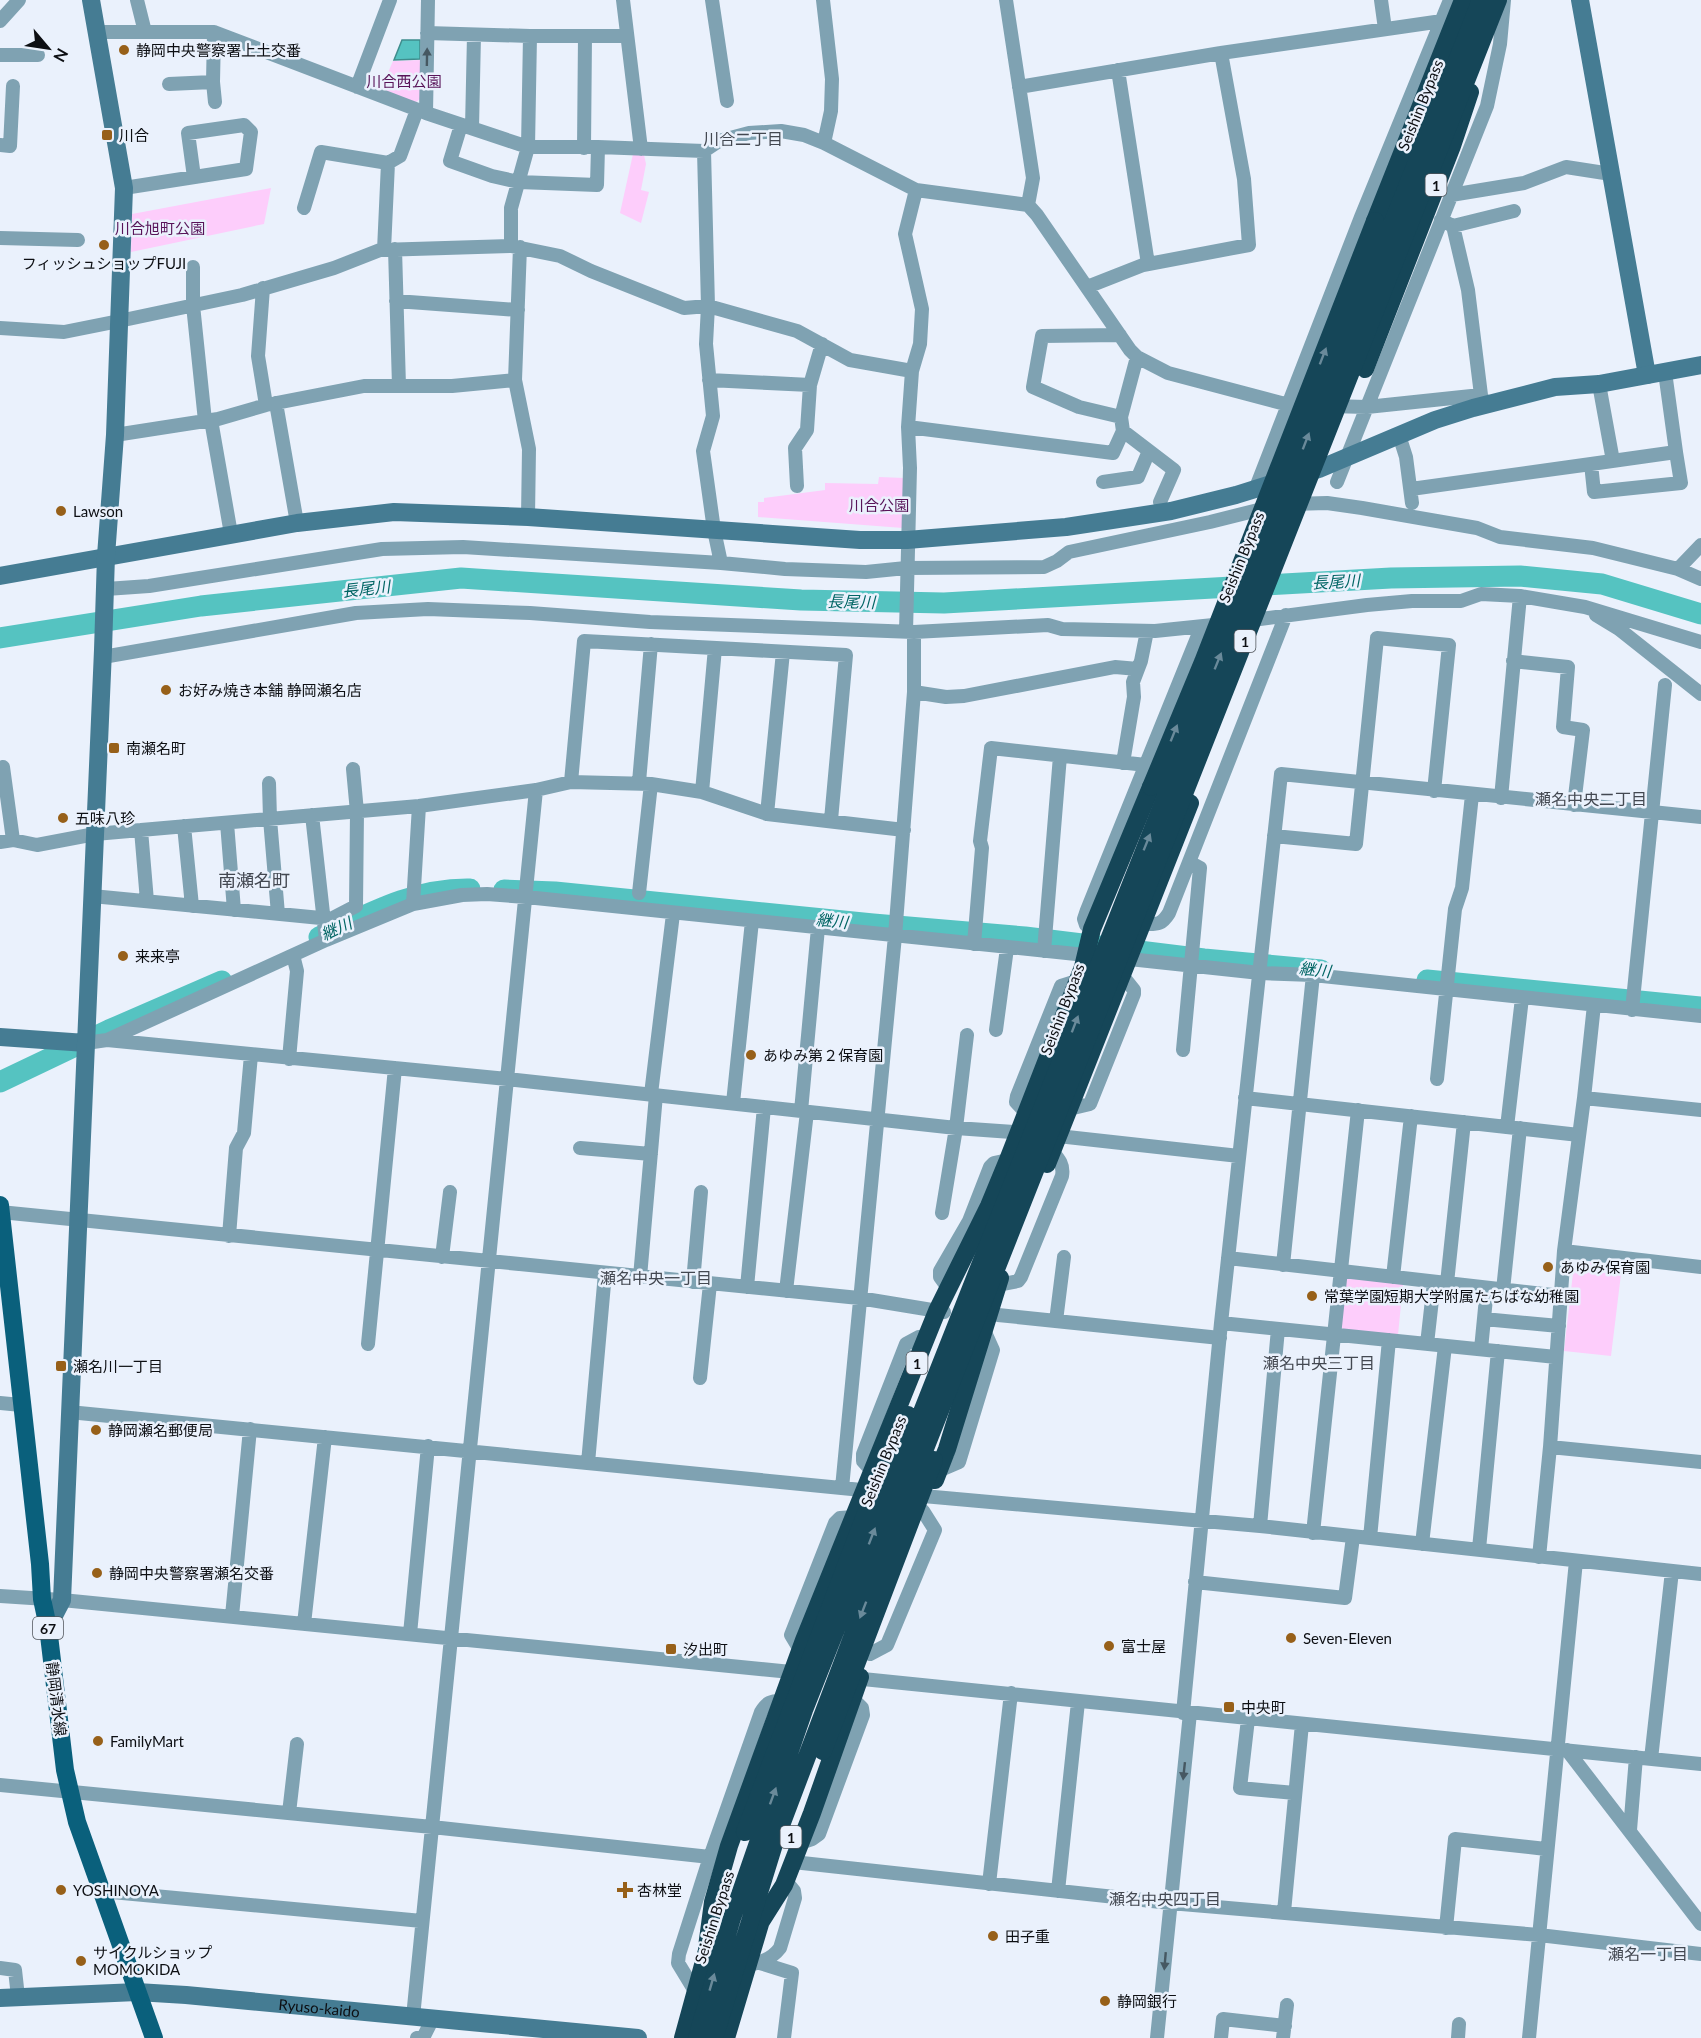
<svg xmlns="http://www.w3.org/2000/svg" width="1701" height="2038" font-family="Lato,'Noto Sans JP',sans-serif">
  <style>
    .green { fill: #fdcdfb }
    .water { fill: #55c3c1; stroke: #3f8d8d; stroke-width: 1.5 }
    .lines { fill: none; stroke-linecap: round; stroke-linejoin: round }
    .river { stroke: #55c3c1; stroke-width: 21 }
    .street { stroke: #7fa2b2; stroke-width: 14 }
    .secondary { stroke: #457c93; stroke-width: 18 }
    .primary { stroke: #0a607c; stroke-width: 18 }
    .highway { stroke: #154658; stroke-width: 18 }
    .highway-bridge { stroke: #154658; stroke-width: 18 }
    .oneway { fill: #465862 }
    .oneway2 { fill: #6a8a9a }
    .poi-dot { fill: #976019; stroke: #eaf1fc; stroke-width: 2 }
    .labels { text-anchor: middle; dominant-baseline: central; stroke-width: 5; stroke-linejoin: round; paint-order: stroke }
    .shield { fill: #eaf1fc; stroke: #4f5359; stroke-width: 1.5 }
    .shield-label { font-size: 14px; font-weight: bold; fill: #0d0f13 }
    .poi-label { font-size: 15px; fill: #0d0f13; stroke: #eaf1fc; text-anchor: start }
    .park-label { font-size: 15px; fill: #581459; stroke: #eaf1fc }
    .street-label { font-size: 15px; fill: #0d0f13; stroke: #eaf1fc }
    .neighbourhood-label { font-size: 16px; fill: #434851; stroke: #eaf1fc }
    .water-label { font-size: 16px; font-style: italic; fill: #016564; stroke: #eaf1fc }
    .quarter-label { font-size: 18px; fill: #434851; stroke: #eaf1fc }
  </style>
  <rect width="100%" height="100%" fill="#eaf1fc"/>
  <!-- green -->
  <path class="green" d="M421,60V98L415,103L380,91L393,61Z
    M633,154L644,155L646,164L641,190L649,192L641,223L620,213Z
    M271,188L264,224L131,252L132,214Z
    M879,477L905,478L903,528L758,517V502H764V498L825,490V483L878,484Z
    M1584,1262L1622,1266L1611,1356L1564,1351L1573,1273Z
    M1349,1277L1403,1284L1398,1335L1344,1330L1340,1326L1344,1282Z"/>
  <!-- water -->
  <path class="water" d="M402,40H420V59L394,60Z"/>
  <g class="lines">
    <!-- river -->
    <path class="river" d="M0,638L201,606L461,578L801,600L944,603L1391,578L1520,576L1602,584L1701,614
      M504,890L555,892L873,924L1025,937L1204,959L1321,970
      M319,937C368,914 414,888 470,889
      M1427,980L1701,1007
      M0,1082L109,1030L222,981"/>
    <!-- street -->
    <path class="street" d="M137,0L145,32
      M623,0L641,149
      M712,0L727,101
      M823,0L832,79L831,111L824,143
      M1006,0L1033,178L1028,205
      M1381,0L1385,29
      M0,21L19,0
      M97,32H214L426,113L528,147H598L704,151L719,141L749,133L781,131L804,135L824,143L916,190L1028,205L1037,215L1130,350L1137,357L1168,373L1289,405L1310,406
      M214,32L213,82L215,102
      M427,33L530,36H627
      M0,55H38
      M1118,70L1148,264
      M169,84L213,82
      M357,87L390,0
      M1019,87L1221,53L1442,21
      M426,113L428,0
      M461,125L450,161L492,176L519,182L597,185L598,147
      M472,128L474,35
      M0,145L10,146L13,86
      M584,148L585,36
      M704,151L708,306L706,344L713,416L703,451L714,530L721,563
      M124,188L246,169L251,132L244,125L188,133L194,177
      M1451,195L1524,183L1566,167L1611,174
      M304,208L321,152L388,163L400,156L417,110
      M1441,220L1453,226L1468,290L1481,395
      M1453,226L1514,211
      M0,238L78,240
      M511,246V208L528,147L530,36
      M395,249L399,386
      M384,250L388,163
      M193,267V305L205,421
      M1087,287L1143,265L1249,245L1244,179L1221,53
      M263,288L258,356L266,405L364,386H452L515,380L520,247
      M396,301L518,310
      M0,328L64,332L119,321L242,295L334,268L380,250L511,246L560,256L591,271L684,308L708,306L797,331L850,360L912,371
      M1120,335L1042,336L1033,387L1079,407L1121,417
      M1665,372L1676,452
      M515,380L529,449L528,517
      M709,380L810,385
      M1599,384L1613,461
      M276,403L297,523
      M1329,406L1367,407L1481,395L1485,405
      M211,420L231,534
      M908,427L1113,453L1123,431L1121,417L1137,357
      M1123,431L1174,470L1160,502
      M115,435L218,419L266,405
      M1399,435L1406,457L1412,503
      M1103,482L1138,477L1149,451
      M1337,482L1487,106L1500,44L1504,0
      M797,486L795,448L807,430L810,385L822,344
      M1411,489L1591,464L1676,452L1681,483L1594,492L1591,464
      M1255,490L1361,217L1450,0
      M1292,504L1327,503L1362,508L1477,528L1500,537L1593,548L1678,569L1701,579
      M1678,569L1701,545
      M106,589L149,586L382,549L463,547L721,563L785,569L866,572L906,568L1044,567L1057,561L1069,552L1210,522L1270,507
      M1596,615L1619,629L1701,694
      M1245,621L1367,605L1412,601H1461L1481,594L1520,596L1585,607L1701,642
      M906,632L910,468L908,427L912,371L920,344L922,309L905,234L916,190
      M103,657L356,613L428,609L530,613L650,622L914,632L1048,625L1062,629L1155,631L1223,624
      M1513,661L1568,667L1563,727L1583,730L1574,805
      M914,692L946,697L964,696L1115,667L1138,669
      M1123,763L1134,697L1133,682L1141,661L1147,631
      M3,767L13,840
      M571,782L584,641L846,655L831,820
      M639,782L651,644
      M269,783L270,819L278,914
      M702,792L715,648
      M1501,798L1520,596
      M767,814L783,652
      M312,815L326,940
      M227,823L234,910
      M184,826L192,906
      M141,830L147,901
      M1274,836L1356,844L1377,638L1449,645L1434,791
      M0,842L13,840L37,845L95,834L419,806L536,790L571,782L651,784L702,792L767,814L904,830
      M639,893L651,784
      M92,896L331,919L356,906L357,812L353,769
      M413,904L419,806
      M1143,924C1156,924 1161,926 1169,913L1286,615
      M1092,929L1086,925L1084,919L1087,910L1201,628
      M974,944L982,848L980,841L991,748L1146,765
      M1044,951L1060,756
      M1120,958L1260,973L1313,975L1701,1016
      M1632,1010L1665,685
      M996,1030L1007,948
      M107,1040L326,940L413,904L462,895L487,894L526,897L1095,956
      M86,1043L107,1040L507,1079L956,1128L1027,1133
      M1183,1050L1200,868L1189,862
      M289,1059L297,971L293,955
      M1437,1079L1455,909L1462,888L1472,795
      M651,1094L673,914
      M1245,1098L1579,1135
      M1584,1098L1701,1110
      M733,1103L752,921
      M1069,1109L1090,1104L1134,994V990L1122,975
      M801,1111L818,928
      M1026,1113L1016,1102L1017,1096L1061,986L1077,981
      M1507,1127L1522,998
      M1049,1135L1239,1156
      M580,1148L651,1154
      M0,1212L859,1298L944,1312
      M942,1213L956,1128L967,1035
      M229,1236L236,1148L244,1133L251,1055
      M1564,1251L1701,1267
      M442,1257L450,1192
      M1228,1258L1561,1296
      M1283,1265L1313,975
      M640,1277L656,1095
      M1393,1277L1411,1116
      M693,1282L701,1192
      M1447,1283L1464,1122
      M998,1285L1018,1281L1021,1277L1062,1176C1064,1165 1059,1159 1052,1151
      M747,1287L764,1107
      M948,1288L940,1277V1271L969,1221L990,1167L994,1163L1008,1160
      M1503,1290L1520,1128
      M786,1291L807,1112
      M998,1315L1220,1338
      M1484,1319L1559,1326
      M1056,1321L1064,1257
      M1221,1323L1556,1357
      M368,1344L395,1068
      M1427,1344L1434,1282
      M1481,1349L1487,1288
      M700,1378L710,1284
      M0,1403L21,1405
      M69,1412L872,1491
      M1550,1447L1701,1462
      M588,1463L605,1273
      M872,1471L863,1461V1454L906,1344L919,1337L928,1336
      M938,1471L959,1462L993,1350L984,1330
      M842,1488L895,936L914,692V632
      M912,1495L1260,1526L1701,1574
      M1260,1526L1278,1329
      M1313,1533L1358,1110
      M1370,1538L1389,1340
      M1422,1544L1445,1346
      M1479,1549L1498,1351
      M1539,1557L1550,1447L1564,1251L1584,1098L1594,1005
      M1195,1582L1345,1598L1353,1537
      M0,1596L62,1600L801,1673
      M232,1616L250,1429
      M304,1624L325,1437
      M410,1634L428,1446
      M800,1650L791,1635L835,1523L840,1518L854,1517
      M870,1654L887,1645L935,1530L923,1511
      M853,1678L1701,1764
      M1183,1713L1221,1323L1281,774L1701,817
      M1248,1719L1240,1788L1295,1793
      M1567,1750L1701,1924
      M1651,1759L1672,1571
      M0,1785L432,1827L710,1857
      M289,1813L297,1744
      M1630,1830L1636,1757
      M800,1843L812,1839L819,1834L863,1715L862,1708L853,1699
      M793,1862L1170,1903L1539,1935L1701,1954
      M989,1884L1011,1693
      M101,1891L422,1921
      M1058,1891L1078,1702
      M1284,1912L1302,1724
      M1446,1928L1455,1839L1546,1849
      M760,1963L792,1973L784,2038
      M748,1965C761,1963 772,1959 780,1948L795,1898L794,1891L785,1880
      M0,1968L15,1970L18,1997
      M695,1991L678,1963L679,1954L710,1857L761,1712C767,1702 771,1701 781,1701
      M413,2017L536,790
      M417,2038L424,2036L433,2018
      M1157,2038L1190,1713
      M1221,2038L1223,2019L1285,2026
      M1283,2038L1287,2005
      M1458,2038L1459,2024
      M1529,2038L1576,1561"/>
    <!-- secondary -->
    <g class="secondary">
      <path d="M1580,0L1647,375"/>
      <path d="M0,576L297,523L394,512L528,517L860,540H907L1066,527L1171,511L1236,495L1319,469L1435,420L1473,408L1555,387L1599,384L1701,365"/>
      <path d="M0,1037L86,1043"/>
      <path d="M48,1627L62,1600L103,650L106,556L115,435L124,188L91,0"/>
      <path id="s1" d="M0,1998L137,1992L186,1995L638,2038"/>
    </g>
    <!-- primary -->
    <path class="primary" d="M0,1205L40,1564L42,1599L48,1627L65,1770L77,1822L154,2038"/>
    <!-- highway -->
    <path class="highway" d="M1375,221L1463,0
      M1365,369L1452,146L1470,92
      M1047,1164L1190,803
      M935,1480L947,1449L1000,1278
      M760,1923L784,1885L812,1813L860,1677
      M707,1947L713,1902L729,1846L804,1640L937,1311L989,1206L1008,1160L1083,967L1092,929L1151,787
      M683,2038L711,1936
      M726,2038L763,1914"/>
    <!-- highway-bridge -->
    <path class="highway-bridge" d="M1151,787L1203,662L1375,221
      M823,1751L934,1460
      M745,1832L866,1513L908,1415
      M697,2038L732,1918L804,1710L1481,0
      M714,2038L775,1841L894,1527L1498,0"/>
  </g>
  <!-- one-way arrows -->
  <defs><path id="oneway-solid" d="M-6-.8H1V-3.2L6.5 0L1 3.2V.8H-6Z" transform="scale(1.5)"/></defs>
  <g class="oneway">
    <use href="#oneway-solid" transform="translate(427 57) rotate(-89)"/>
    <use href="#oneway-solid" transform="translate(1184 1771) rotate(96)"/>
    <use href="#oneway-solid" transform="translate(1165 1961) rotate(95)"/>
  </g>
  <g class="oneway2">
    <use href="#oneway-solid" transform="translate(1323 356) rotate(-69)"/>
    <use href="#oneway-solid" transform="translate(1306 441) rotate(-69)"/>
    <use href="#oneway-solid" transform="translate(1218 661) rotate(-68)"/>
    <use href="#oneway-solid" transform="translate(1174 733) rotate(-68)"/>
    <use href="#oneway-solid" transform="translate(1147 842) rotate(-68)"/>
    <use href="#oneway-solid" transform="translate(1075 1024) rotate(-69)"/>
    <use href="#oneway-solid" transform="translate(872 1536) rotate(-69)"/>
    <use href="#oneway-solid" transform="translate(863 1610) rotate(111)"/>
    <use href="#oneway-solid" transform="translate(773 1796) rotate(-70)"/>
    <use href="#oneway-solid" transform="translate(712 1982) rotate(-74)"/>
  </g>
  <!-- markers -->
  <g class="poi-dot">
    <circle cx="124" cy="50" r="6"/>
    <rect x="101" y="129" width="12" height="12" rx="3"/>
    <circle cx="104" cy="245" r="6"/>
    <circle cx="61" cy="511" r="6"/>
    <circle cx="166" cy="690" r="6"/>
    <rect x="108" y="742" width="12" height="12" rx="3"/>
    <circle cx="63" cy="818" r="6"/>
    <circle cx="123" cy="956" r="6"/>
    <circle cx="751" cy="1055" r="6"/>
    <circle cx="1548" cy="1267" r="6"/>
    <circle cx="1312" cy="1296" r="6"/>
    <rect x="55" y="1360" width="12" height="12" rx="3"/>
    <circle cx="96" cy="1430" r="6"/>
    <circle cx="97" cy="1573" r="6"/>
    <circle cx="1291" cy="1638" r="6"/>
    <circle cx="1109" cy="1646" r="6"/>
    <rect x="665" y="1643" width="12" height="12" rx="3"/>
    <rect x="1223" y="1701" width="12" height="12" rx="3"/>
    <circle cx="98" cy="1741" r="6"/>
    <circle cx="61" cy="1890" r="6"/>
    <path d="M622 1881h6v6h6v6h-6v6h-6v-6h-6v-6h6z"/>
    <circle cx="993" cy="1936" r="6"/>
    <circle cx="81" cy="1961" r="6"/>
    <circle cx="1105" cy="2001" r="6"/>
  </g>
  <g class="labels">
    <!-- shield labels -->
    <g class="shield">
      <rect x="1425.5" y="174" width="21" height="22" rx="4.5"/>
      <rect x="1234.5" y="630" width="21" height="22" rx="4.5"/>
      <rect x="906.5" y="1352" width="21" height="22" rx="4.5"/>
      <rect x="33" y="1617" width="30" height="22" rx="4.5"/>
      <rect x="780.5" y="1826" width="21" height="22" rx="4.5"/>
    </g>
    <g class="shield-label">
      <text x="1436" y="185">1</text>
      <text x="1245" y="641">1</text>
      <text x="917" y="1363">1</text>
      <text x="48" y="1628">67</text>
      <text x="791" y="1837">1</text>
    </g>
    <!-- poi labels -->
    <g class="poi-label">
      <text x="136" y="50">静岡中央警察署上土交番</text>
      <text x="119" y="135">川合</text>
      <text x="104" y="263" text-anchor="middle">フィッシュショップFUJI</text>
      <text x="73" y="511">Lawson</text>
      <text x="178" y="690">お好み焼き本舗 静岡瀬名店</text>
      <text x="126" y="748">南瀬名町</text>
      <text x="75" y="818">五味八珍</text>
      <text x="135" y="956">来来亭</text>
      <text x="763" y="1055">あゆみ第２保育園</text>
      <text x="1560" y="1267">あゆみ保育園</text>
      <text x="1324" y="1296">常葉学園短期大学附属たちばな幼稚園</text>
      <text x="73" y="1366">瀬名川一丁目</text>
      <text x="108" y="1430">静岡瀬名郵便局</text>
      <text x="109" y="1573">静岡中央警察署瀬名交番</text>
      <text x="1303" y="1638">Seven-Eleven</text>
      <text x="1121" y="1646">富士屋</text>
      <text x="683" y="1649">汐出町</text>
      <text x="1241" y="1707">中央町</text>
      <text x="110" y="1741">FamilyMart</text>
      <text x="73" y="1890">YOSHINOYA</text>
      <text x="637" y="1890">杏林堂</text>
      <text x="1005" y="1936">田子重</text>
      <text x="93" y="1952">サイクルショップ<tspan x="93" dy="17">MOMOKIDA</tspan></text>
      <text x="1117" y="2001">静岡銀行</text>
    </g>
    <!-- park labels -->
    <g class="park-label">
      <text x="404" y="81">川合西公園</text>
      <text x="160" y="228">川合旭町公園</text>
      <text x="879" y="505">川合公園</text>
    </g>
    <!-- street labels -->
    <g class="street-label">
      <text transform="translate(1420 105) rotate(-68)">Seishin Bypass</text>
      <text transform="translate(1241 557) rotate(-68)">Seishin Bypass</text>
      <text transform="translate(1062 1009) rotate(-69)">Seishin Bypass</text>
      <text transform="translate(883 1461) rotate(-68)">Seishin Bypass</text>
      <text transform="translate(57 1699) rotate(83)">静岡清水線</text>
      <text transform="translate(714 1917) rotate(-72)">Seishin Bypass</text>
      <text stroke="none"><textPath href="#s1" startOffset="320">Ryuso-kaido</textPath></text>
    </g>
    <!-- neighbourhood labels -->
    <g class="neighbourhood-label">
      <text x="743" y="138">川合二丁目</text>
      <text x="1591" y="798">瀬名中央二丁目</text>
      <text x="656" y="1277">瀬名中央一丁目</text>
      <text x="1319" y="1362">瀬名中央三丁目</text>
      <text x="1165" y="1898">瀬名中央四丁目</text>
      <text x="1648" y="1953">瀬名一丁目</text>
    </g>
    <!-- water labels -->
    <g class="water-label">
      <text transform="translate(1336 581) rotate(-3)">長尾川</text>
      <text transform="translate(366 588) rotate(-6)">長尾川</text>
      <text transform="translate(851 601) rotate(1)">長尾川</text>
      <text transform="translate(832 920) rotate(6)">継川</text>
      <text transform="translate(336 928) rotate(-25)">継川</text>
      <text transform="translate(1315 969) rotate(6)">継川</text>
    </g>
    <!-- quarter labels -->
    <g class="quarter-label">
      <text x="254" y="880">南瀬名町</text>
    </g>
  </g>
  <!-- north arrow -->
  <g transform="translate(48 48) rotate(119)" stroke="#eaf1fc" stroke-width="4.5" paint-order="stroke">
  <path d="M0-4.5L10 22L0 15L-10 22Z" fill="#0d0f13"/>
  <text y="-9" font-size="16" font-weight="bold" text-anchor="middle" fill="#0d0f13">N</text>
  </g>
</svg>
